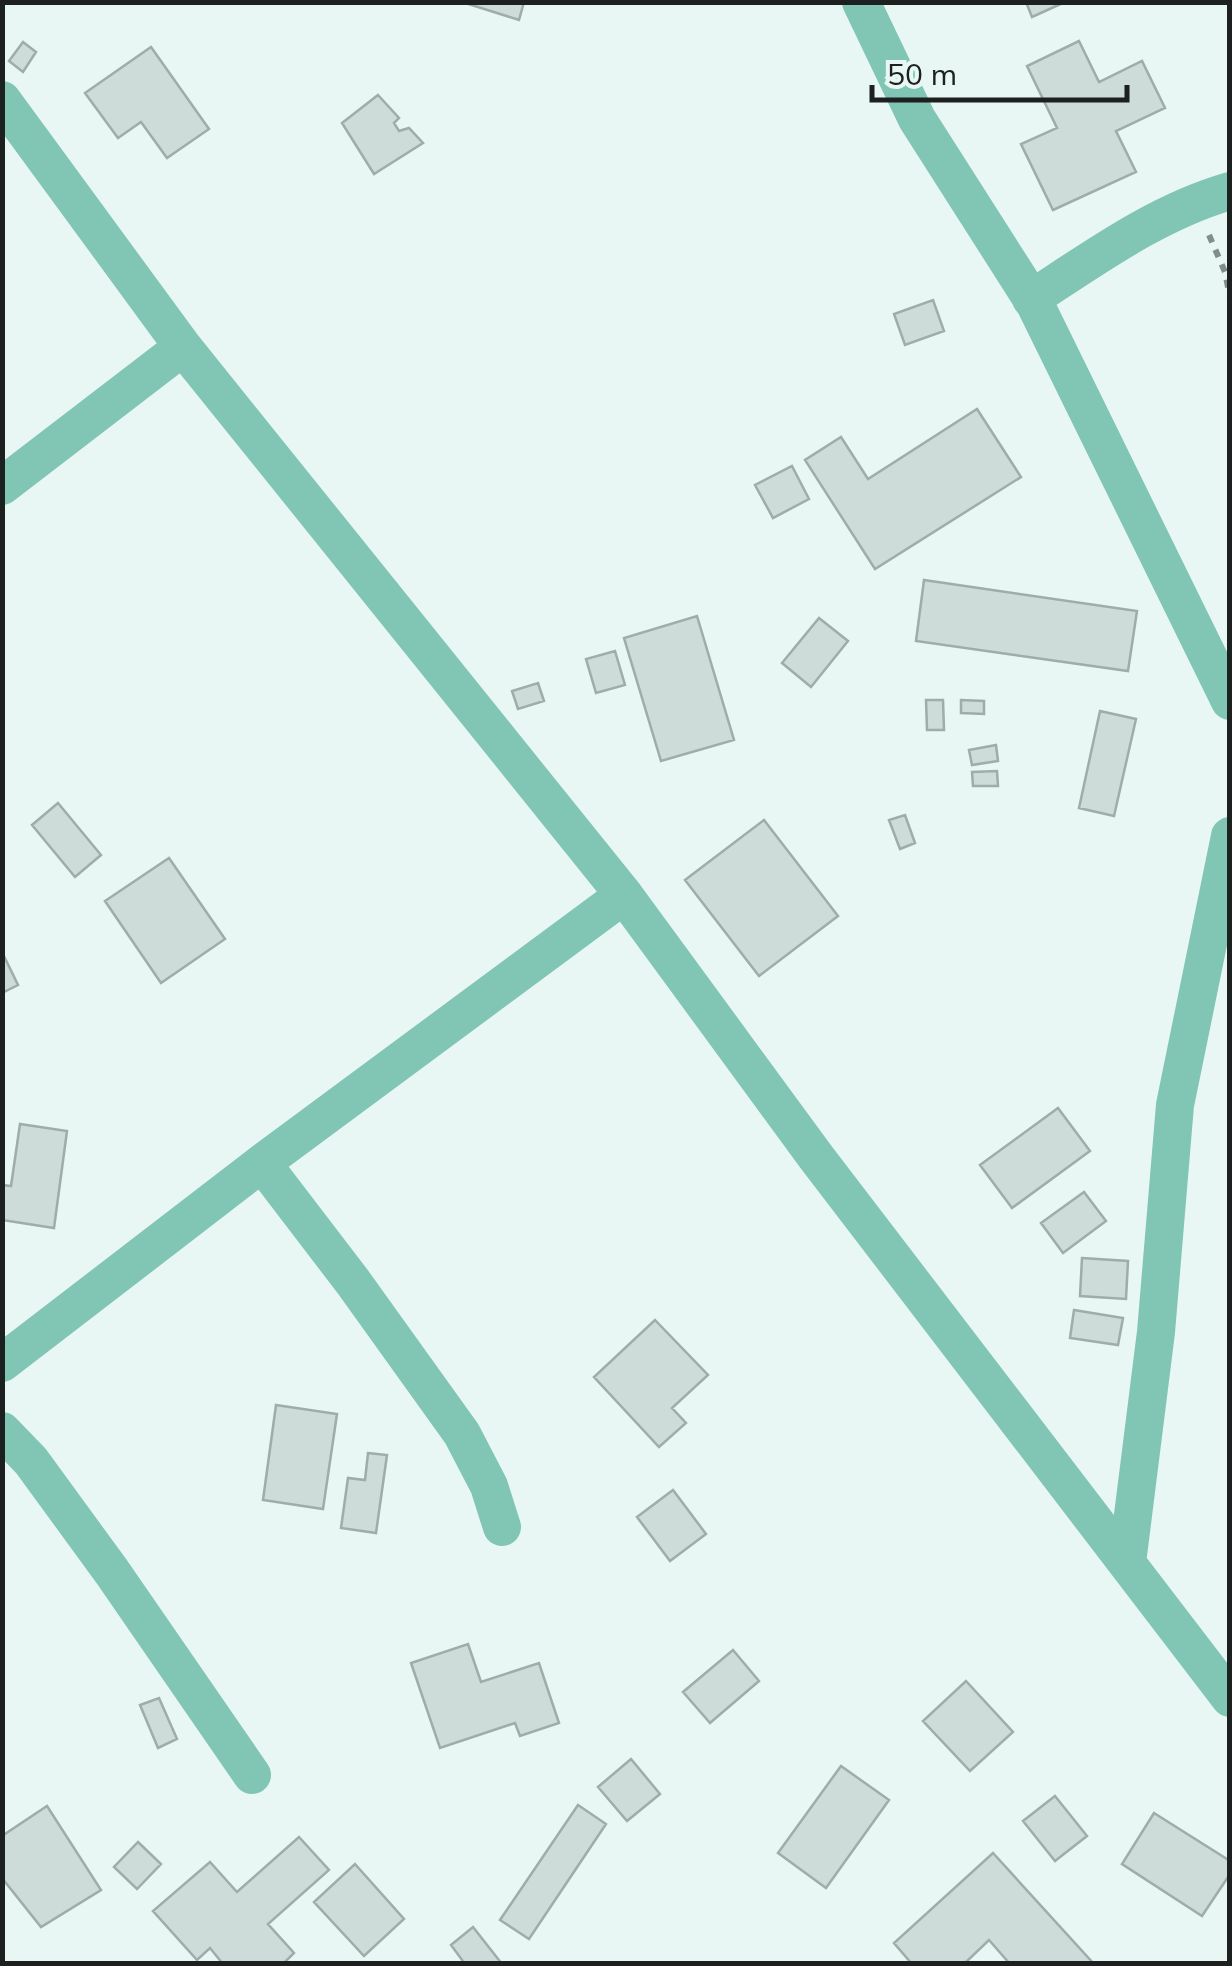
<svg xmlns="http://www.w3.org/2000/svg" width="1232" height="1966" font-family="Mulish,sans-serif">
  <style>
    .building { fill: #cddcd8; stroke: #9faca9; stroke-width: 2.5 }
    .lines { fill: none; stroke-linecap: round; stroke-linejoin: round }
    .path { stroke: #838d8b; stroke-width: 6; stroke-dasharray: 8 8; stroke-linecap: butt }
    .minor { stroke: #81c5b5; stroke-width: 38 }
  </style>
  <rect width="100%" height="100%" fill="#e8f7f3"/>
  <!-- building -->
  <path class="building" d="M462,2H524L519,20Z
    M1026,2H1065L1032,17Z
    M1079,41L1099,82L1142,61L1165,108L1116,131L1136,172L1053,210L1021,144L1057,128L1027,66Z
    M23,42L36,52L23,72L9,61Z
    M151,47L209,129L167,158L141,122L118,138L85,93Z
    M378,95L399,118L394,123L399,131L409,128L423,143L374,174L342,123Z
    M933,300L944,331L905,345L894,314Z
    M977,409L1021,477L875,569L805,460L841,437L868,479Z
    M792,466L809,499L773,518L755,485Z
    M924,580L1137,611L1128,671L916,641Z
    M697,616L734,740L661,761L624,638Z
    M819,618L848,641L811,687L782,663Z
    M615,651L625,685L596,693L586,659Z
    M538,683L544,701L518,709L512,691Z
    M926,700H943L944,730H927Z
    M961,700L984,701V714L961,713Z
    M1100,711L1136,719L1114,816L1079,808Z
    M996,745L998,761L972,765L969,750Z
    M997,771L998,786H973L972,772Z
    M58,803L101,855L75,877L32,825Z
    M905,815L915,843L900,849L889,820Z
    M764,820L838,916L759,976L685,880Z
    M169,858L225,939L161,983L105,901Z
    M2,952L18,985L2,993Z
    M1058,1108L1090,1151L1012,1208L980,1165Z
    M20,1124L67,1131L54,1228L2,1220V1185L11,1186Z
    M1084,1192L1106,1221L1063,1253L1041,1223Z
    M1082,1258L1128,1261L1126,1299L1080,1296Z
    M1074,1310L1123,1318L1118,1345L1070,1338Z
    M655,1320L708,1375L672,1408L686,1423L659,1447L594,1377Z
    M276,1405L337,1414L323,1509L263,1500Z
    M368,1453L387,1455L376,1533L341,1528L348,1478L365,1480Z
    M673,1490L706,1534L670,1561L637,1517Z
    M468,1644L481,1682L539,1663L559,1723L520,1736L515,1723L440,1748L411,1663Z
    M733,1650L759,1681L710,1723L683,1692Z
    M966,1681L1013,1732L970,1771L923,1721Z
    M159,1698L177,1739L158,1748L140,1705Z
    M631,1759L660,1794L627,1821L598,1787Z
    M841,1766L889,1800L826,1888L778,1853Z
    M1055,1796L1087,1836L1055,1861L1023,1821Z
    M578,1805L606,1824L529,1939L500,1920Z
    M47,1806L101,1890L41,1927L2,1878V1836Z
    M1154,1813L1230,1861V1874L1202,1916L1122,1864Z
    M299,1837L329,1870L268,1924L294,1953L283,1964H223L210,1948L197,1960L153,1911L210,1862L237,1892Z
    M138,1842L161,1864L137,1889L114,1867Z
    M993,1853L1094,1964H1010L989,1940L964,1964H912L894,1943Z
    M355,1864L404,1919L364,1956L314,1902Z
    M473,1927L502,1964H465L451,1945Z"/>
  <g class="lines">
    <!-- path -->
    <path class="path" d="M1209,235L1225,272L1230,297"/>
    <!-- minor -->
    <path class="minor" d="M861,2L917,119L1035,304L1230,701
      M2,100L183,347L624,895L816,1157L1230,1698
      M1031,299C1094,258 1157,212 1230,191
      M2,486L183,347
      M262,1163L353,1282L462,1434L489,1486L502,1527
      M2,1363L262,1163L624,895
      M2,1431L31,1461L112,1572L252,1775
      M1127,1563L1156,1332L1175,1105L1230,836"/>
  </g>
  <!-- border -->
  <rect width="1232" height="1966" fill="none" stroke="#1c2120" stroke-width="10"/>
  <!-- scale -->
  <path d="M872 85v15h255v-15" fill="none" stroke="#1c2120" stroke-width="5"/>
  <text x="887" y="85" font-size="30" fill="#1c2120" stroke="#e8f7f3" stroke-width="8" paint-order="stroke">50 m</text>
</svg>
